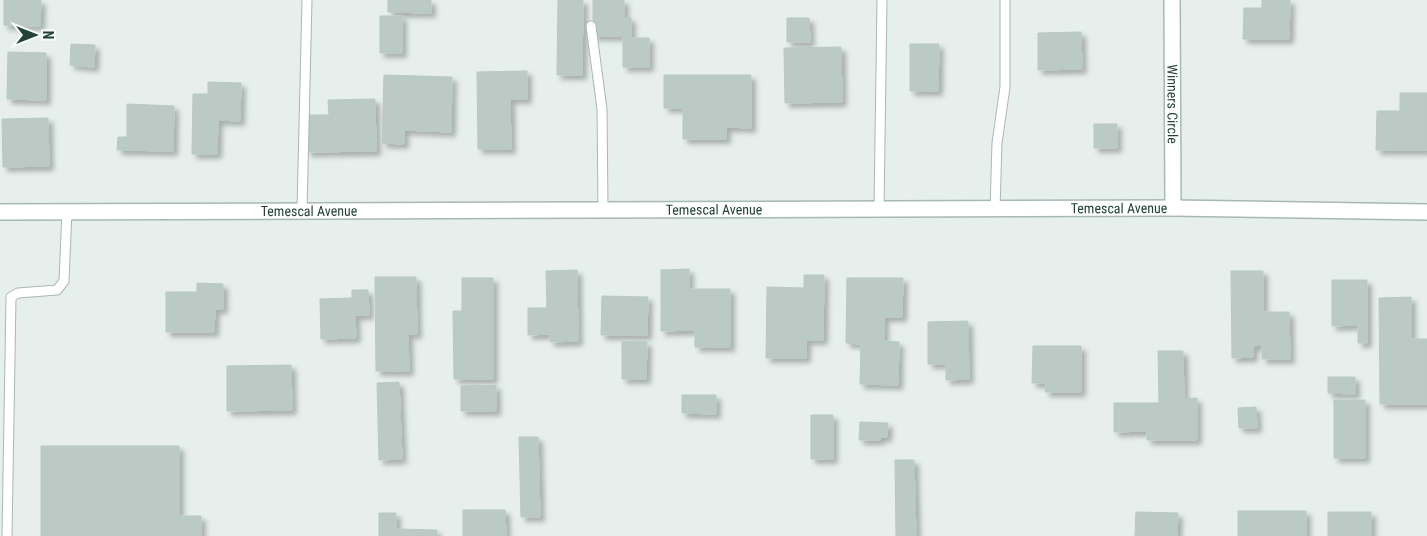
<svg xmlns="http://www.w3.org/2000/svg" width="1427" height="536" font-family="'Roboto Condensed',sans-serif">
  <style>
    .building { fill: #bbcac4; stroke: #b8c9c2; filter: url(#shadow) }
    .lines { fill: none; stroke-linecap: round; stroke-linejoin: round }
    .lane-casing { stroke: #a8b8b2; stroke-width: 11 }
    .street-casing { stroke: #a8b8b2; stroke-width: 18 }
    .lane { stroke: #fff; stroke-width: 9 }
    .street { stroke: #fff; stroke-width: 15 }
    .labels { text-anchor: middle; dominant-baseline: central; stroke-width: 5; stroke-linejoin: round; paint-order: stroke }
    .street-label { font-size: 14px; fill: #24423a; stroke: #f7fbf9 }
  </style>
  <defs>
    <filter id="shadow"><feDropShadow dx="4.5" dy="4.5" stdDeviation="2.5" flood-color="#0004"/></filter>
  </defs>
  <rect width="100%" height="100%" fill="#e6efeb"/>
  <!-- building -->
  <path class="building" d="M4,0H41L40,26L4,25Z
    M388,0H431V13L388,12Z
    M558,0H583L582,75H557Z
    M593,0H624V18H631V38H649V67H623V36H593Z
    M1262,0H1290L1289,39H1243L1244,8H1262Z
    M380,16H402V53H380Z
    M787,18H809L810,42H787Z
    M1081,32L1082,69L1038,70V33Z
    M71,44L95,45L94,67L70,65Z
    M910,44H939L938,91H910Z
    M841,47L842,102L785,103L784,48Z
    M8,52L46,53V100L7,99Z
    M527,71V99H510L511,149H478L477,72Z
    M384,75L452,77L451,132L404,130V144L382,143Z
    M664,75H751V128L726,127V139H683V108H664Z
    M208,82L241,83L240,121L218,120L217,154H192L193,94H208Z
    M1400,93H1427V150H1376L1377,111H1400Z
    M375,99L376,151L307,152L306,115H329L328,100Z
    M127,104L174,106L173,151L117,150L118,137H127Z
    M48,118L49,166L3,167L2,119Z
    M1094,124H1117V148H1094Z
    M689,269V289H730V347H695V330L661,331V270Z
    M577,270L578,341L550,342V334L528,335V308H547L546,271Z
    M1231,271H1263V312H1289L1290,359H1262V345L1253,346V357L1232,358Z
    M804,275H824L823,340H806V358H766L767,287L804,288Z
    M375,277H416L417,334H408L409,371H376Z
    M462,278H493V379H454L453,311H462Z
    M847,278H903L902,317H884V341L899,342L898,385L860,384L861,344L846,343Z
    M1332,280H1367V343H1358V325L1332,326Z
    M197,283L223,284V309H215L214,332H166V292H197Z
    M352,290H368L369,315H355L356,338L321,339L320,299L352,298Z
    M602,296L648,297L647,335H601Z
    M1411,297V339H1427V404H1380L1379,298Z
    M968,321L969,379L946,380V364H928V322Z
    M622,341L647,342L646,379H622Z
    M1033,346H1081V392H1045L1046,383H1032Z
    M1158,351H1183L1184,399L1197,398V440H1147V431L1114,432V403H1159Z
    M291,365L292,410L227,411V366Z
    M1328,377H1355V394L1328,393Z
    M399,382L402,459L379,460L377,383Z
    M496,385V411H461V386Z
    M682,395H716V414L682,413Z
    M1334,400H1365V458H1334Z
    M1256,407L1257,428H1239L1238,408Z
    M811,415H833V459H811Z
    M860,422L888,423L887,437H880V440H859Z
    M519,437H538L540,517H521Z
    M41,446H179V516H201V536H41Z
    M895,460H914L916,536H896Z
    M463,510H505L506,536H463Z
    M1238,511H1306V536H1238Z
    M1136,512L1178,513L1177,536H1135Z
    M1328,512H1371V536H1328Z
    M379,513H396V529L437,530L436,536H379Z"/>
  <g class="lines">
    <defs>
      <path id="lane" d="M591,26L602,109L603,208
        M879,209L882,0
        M995,209L997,143L1005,87V0
        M302,210L307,0
        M7,536L11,297L18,293L57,290L64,281L67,211"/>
      <g id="street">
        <path id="s1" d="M1172,0L1173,208"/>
        <path id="s2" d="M0,212L1173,208L1427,212"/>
      </g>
    </defs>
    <!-- lane casing -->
    <use href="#lane" class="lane-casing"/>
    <!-- street casing -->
    <use href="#street" class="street-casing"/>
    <!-- lane -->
    <use href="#lane" class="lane"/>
    <!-- street -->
    <use href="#street" class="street"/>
  </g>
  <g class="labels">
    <!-- street labels -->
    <g class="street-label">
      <text stroke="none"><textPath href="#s1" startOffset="104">Winners Circle</textPath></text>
      <text stroke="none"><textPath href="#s2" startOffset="1119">Temescal Avenue</textPath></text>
      <text stroke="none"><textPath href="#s2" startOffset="714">Temescal Avenue</textPath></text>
      <text stroke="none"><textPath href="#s2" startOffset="309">Temescal Avenue</textPath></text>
    </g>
  </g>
  <!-- north arrow -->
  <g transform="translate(35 35) rotate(90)" stroke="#f7fbf9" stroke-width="4" paint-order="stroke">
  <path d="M0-4L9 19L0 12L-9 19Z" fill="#24423a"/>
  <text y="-8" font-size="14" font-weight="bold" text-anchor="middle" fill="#24423a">N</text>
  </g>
</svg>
